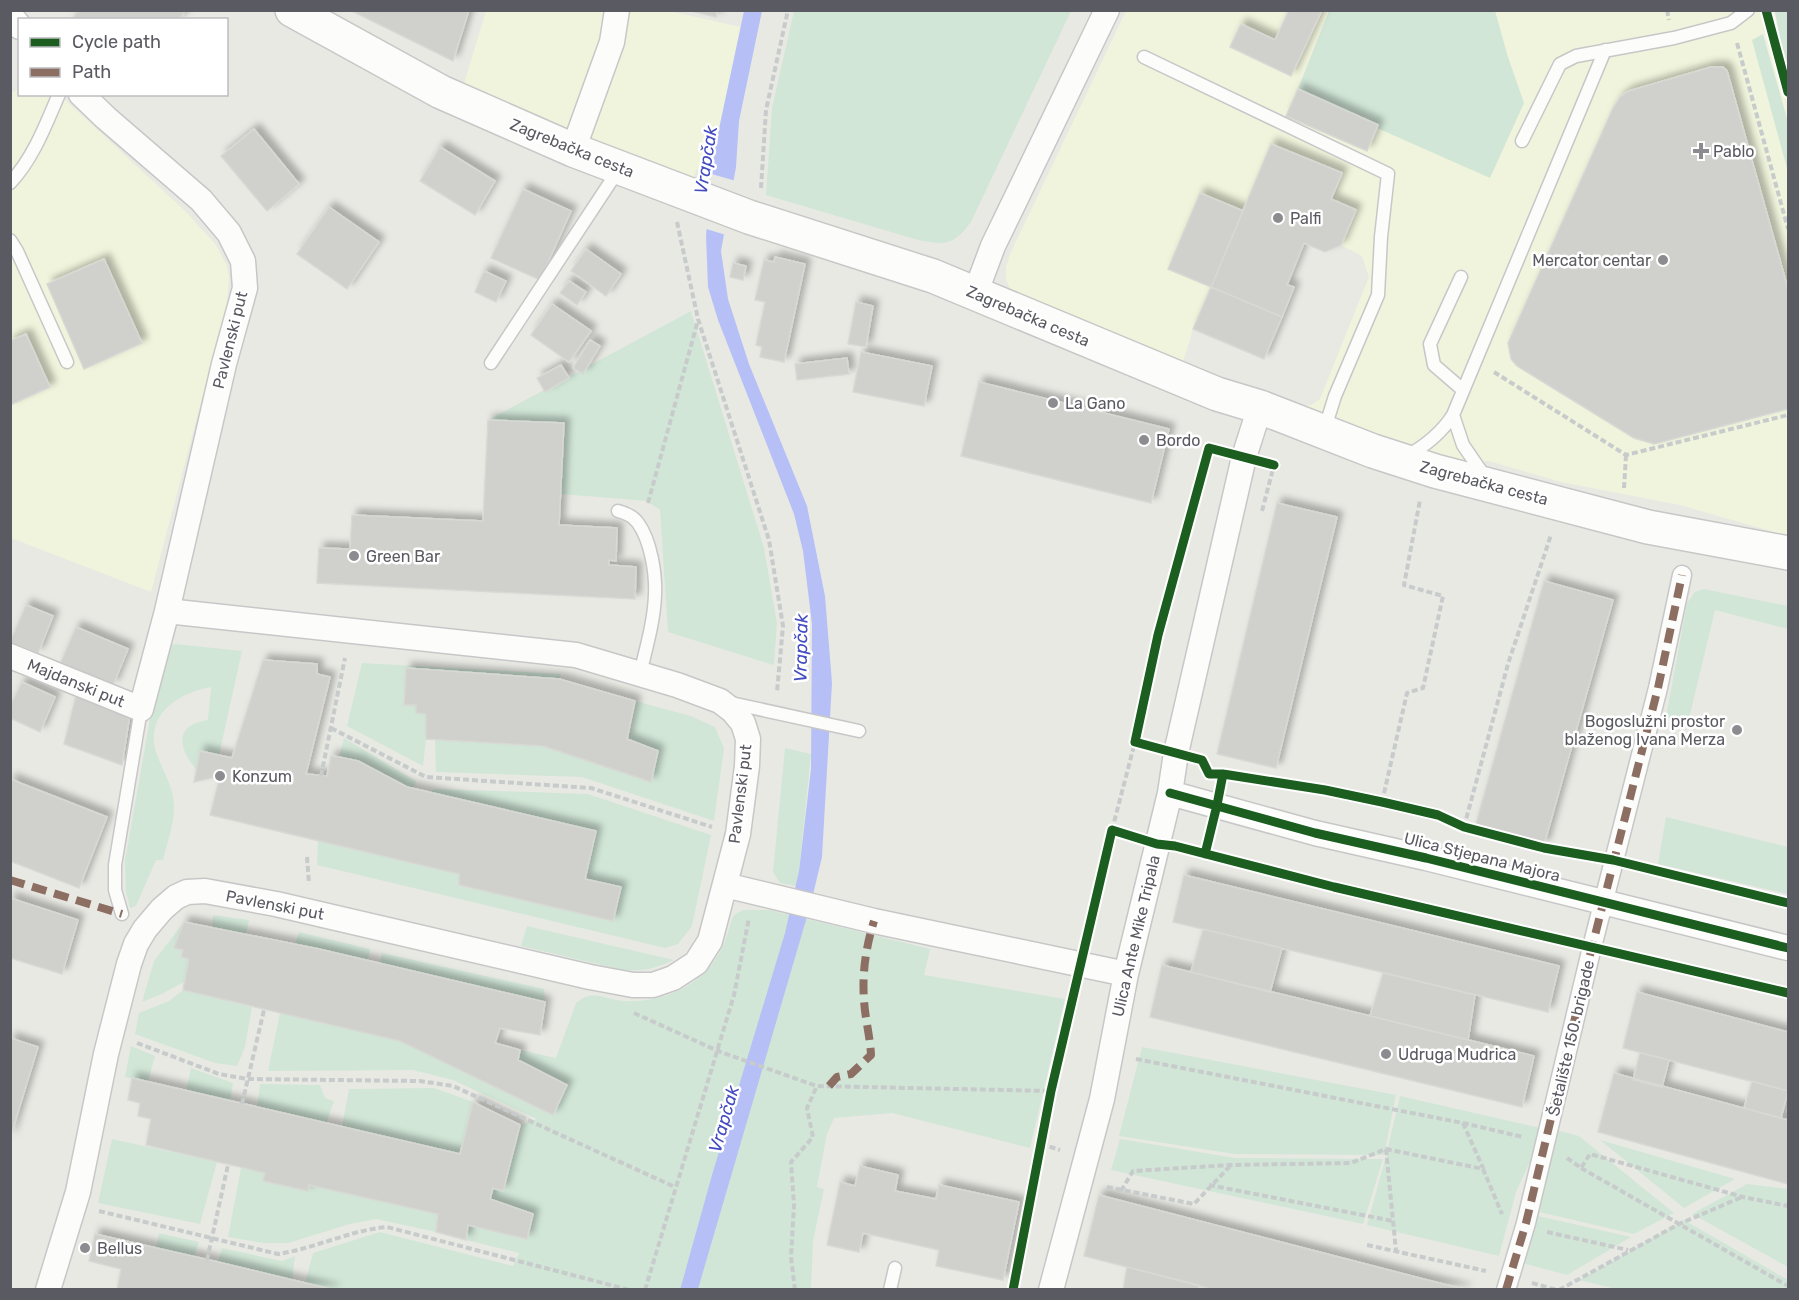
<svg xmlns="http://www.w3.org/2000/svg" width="1799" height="1300" font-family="Rubik,sans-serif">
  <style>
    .commercial { fill: #f0f4dc }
    .green { fill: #d1e6d7 }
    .water { fill: #b6c0f6 }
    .pier { fill: #e9e9e4 }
    .building { fill: #d0d0cc; stroke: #d8d8d4; stroke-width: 1.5; filter: url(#shadow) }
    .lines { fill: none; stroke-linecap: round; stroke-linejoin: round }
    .service-casing { stroke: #c7c7c8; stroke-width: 15 }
    .pedestrian-casing { stroke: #c7c7c8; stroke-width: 21 }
    .minor-casing { stroke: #c7c7c8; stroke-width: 27 }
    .secondary-casing { stroke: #c7c7c7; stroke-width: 36 }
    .path { stroke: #c7cbcb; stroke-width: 4; stroke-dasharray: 6 3; stroke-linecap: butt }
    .service { stroke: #fcfcfb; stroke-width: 12 }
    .pedestrian { stroke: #fcfcfb; stroke-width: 18 }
    .minor { stroke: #fcfcfb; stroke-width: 24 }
    .secondary { stroke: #fcfcfb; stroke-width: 33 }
    .quiet { stroke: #8d6e63; stroke-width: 8; stroke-dasharray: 15 8; stroke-linecap: butt }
    .cycleway-casing { stroke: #fff; stroke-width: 13 }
    .cycleway { stroke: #1b5e20; stroke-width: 9 }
    .poi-dot { fill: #8c8c90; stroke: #fff; stroke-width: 2 }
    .labels { text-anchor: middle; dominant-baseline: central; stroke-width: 5; stroke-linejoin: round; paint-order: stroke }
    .street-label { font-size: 16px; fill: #5a5a62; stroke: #fff }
    .poi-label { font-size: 16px; fill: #5a5a62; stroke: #fff; text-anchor: start }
    .water-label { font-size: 18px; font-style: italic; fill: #434dc0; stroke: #fff }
  </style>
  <defs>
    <filter id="shadow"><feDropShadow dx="5.5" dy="-5.5" stdDeviation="3" flood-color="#0004"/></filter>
  </defs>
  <rect width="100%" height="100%" fill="#e9e9e4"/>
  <!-- commercial -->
  <path class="commercial" d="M486,11H669L741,27L712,162L696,170L693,181L463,87Z
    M1126,11H1329L1298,89L1378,125L1377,128L1507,54L1495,11H1786L1788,19V536L1680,505L1561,482L1489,461L1459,463L1389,441L1295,407L1311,405L1320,399L1369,277L1362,256L1341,245L1325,252L1304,243L1243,211L1193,329L1182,365L1012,294L1006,279V267L1011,252Z
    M19,89L20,94L60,95L185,211L216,245L227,266L229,277L227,303L151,592L11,538L10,93Z"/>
  <!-- green -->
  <path class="green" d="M794,11H1071L971,222C953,246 946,245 918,240L766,195L772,108Z
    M1329,11H1495L1507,54L1524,103L1490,178L1377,128L1378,125L1298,89Z
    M1775,12H1787L1788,19V78Z
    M1763,34L1788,122V172L1752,40Z
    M691,311L764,548L777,623L774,665L668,632L660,510L647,501L561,494L564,423L488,420Z
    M1704,589L1788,606V629L1715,610L1688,723L1666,717L1687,603L1695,592Z
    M175,644L242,651L219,755L200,751L196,769C178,748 174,725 208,720L211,687C179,693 145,713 156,752C162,770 173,785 174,805C175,822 167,843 163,860H156L136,906L130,908L126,892L125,861L157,679L169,646Z
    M362,663L561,674L559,679L406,668L404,705H416V713L426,714V739L423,766L347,726Z
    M635,701L691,716L715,727L724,748L714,821L582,777L436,772L435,740L543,746L651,782L658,751L627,739Z
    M344,738L416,781L414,788L407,787L358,761L339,757Z
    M785,748L811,754L799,871L796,886L780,883L773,872Z
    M436,789L588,794L711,835L692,926L678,944L665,948L317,865L318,840L459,874V885L620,887L585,879L596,831L429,792Z
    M1666,817L1788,847V894L1658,864Z
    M743,910H770L930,949L924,975L1065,999L1030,1148L892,1113L834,1118L827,1134L817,1187L824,1189L813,1241L811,1289L334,1290L305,1283L313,1253L380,1232L513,1266L519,1253L466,1240L468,1225L527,1239L533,1214L490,1199L493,1188L503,1191L520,1125L537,1119L453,1080L413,1070L268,1071L280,1013L400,1041L553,1115L566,1085L518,1060L520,1050L556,1058L576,1003C594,988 604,1000 624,1001C666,1003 705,984 723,946C728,936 729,925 734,915Z
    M213,915L249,920L246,935L212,928Z
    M184,922L175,948L183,950L181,957L189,959L184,982L162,994L142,1002L154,961Z
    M527,926L674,960C656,968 643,972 623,970L521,946Z
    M299,932L370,949L368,960L295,944Z
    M382,953L544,989L545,1002L380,963Z
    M183,990L252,1007L245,1047L237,1066L215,1063L135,1034L139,1013L169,1001Z
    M131,1046L155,1056L148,1082L125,1077Z
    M1142,1047L1396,1095L1384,1155L1235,1154L1119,1136Z
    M191,1068L233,1083L230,1101L186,1091Z
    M260,1084L320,1085L325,1098L334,1101L326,1124L257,1107Z
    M434,1088L473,1102L460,1154L342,1127L349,1089Z
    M1400,1096L1545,1129L1516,1192L1499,1256L1367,1225L1386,1156Z
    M1556,1130L1579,1136L1674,1213L1634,1234L1526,1209Z
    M112,1139L217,1162L200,1224L98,1203Z
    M1120,1139L1235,1158L1383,1159L1363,1224L1111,1170Z
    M1600,1140L1735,1179L1684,1208Z
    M241,1168L265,1173L308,1191L309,1185L438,1214L436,1232L376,1219L350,1224L288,1243H263L228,1237Z
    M1747,1184L1788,1189V1267L1692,1214Z
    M1525,1213L1631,1237L1567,1275L1515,1261Z
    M1684,1220L1788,1280V1289H1616L1579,1280Z
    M159,1233L199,1242L194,1257L156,1248Z
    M222,1248L282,1261L295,1256L292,1280L218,1262Z"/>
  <!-- water -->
  <path class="water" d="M744,11H762L739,121L736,167L721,251L728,299L749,364L807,506L825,596L832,683L822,857L811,903L698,1289L680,1290L712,1175L785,933L799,871L811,769L812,624L803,551L794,514L718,320L708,287L706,236L712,162Z"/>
  <!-- pier -->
  <path class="pier" d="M708,173L736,181L726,235L703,228Z"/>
  <!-- building -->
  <path class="building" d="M79,10H180L184,13L178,20H71Z
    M350,10H469L453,61Z
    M687,10H717L716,17Z
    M1289,10H1322L1291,76L1230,47L1241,24L1275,40Z
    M1711,67H1723L1727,71L1788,289V409L1654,444L1634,438L1517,366L1511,359L1508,343L1613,108L1620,97L1629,91Z
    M1298,89L1378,125L1367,151L1286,116Z
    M254,129L299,184L267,211L221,156Z
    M1271,144L1342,173L1331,199L1356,210L1341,245L1325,252L1304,243L1287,285L1294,287L1282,317L1211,287Z
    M440,147L495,181L475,215L420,181Z
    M523,189L571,211L540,280L491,258Z
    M1200,193L1243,211L1211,287L1168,269Z
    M329,207L379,242L347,289L297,254Z
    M586,249L621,274L606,296L571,271Z
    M775,257L805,264L784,362L760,357L762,347L756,345L765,302L755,300L764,260L774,262Z
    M104,259L142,343L84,369L47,284Z
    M733,263L746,266L743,280L730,277Z
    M484,271L506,281L496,302L475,292Z
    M569,281L586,292L577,305L560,293Z
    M1211,287L1282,317L1264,359L1193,329Z
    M856,302L873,306L866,347L848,344Z
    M552,304L591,331L569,362L531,335Z
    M26,334L50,387L10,405V341Z
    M590,340L600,346L583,374L573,368Z
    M861,352L932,366L924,406L853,392Z
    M847,358L849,374L797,380L795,364Z
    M561,365L569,378L545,392L537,378Z
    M979,382L1169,429L1151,503L961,456Z
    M488,420L564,423L559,525L617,528L616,561L609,560V565L636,567L635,599L317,583L319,548L350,549L352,515L483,521Z
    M1277,503L1337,517L1276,768L1217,754Z
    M1544,581L1613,600L1544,845L1475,827Z
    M26,605L53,616L38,653L10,642Z
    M76,627L128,649L113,685L60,664Z
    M263,660L317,664V674L330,677L306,774L327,776L331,756L339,757L358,761L407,787L596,831L585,879L621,887L613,921L459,885V874L210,815L220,776L194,782L200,751L232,758Z
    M406,668L559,679L635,701L627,739L658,751L651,782L543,746L426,739V714L416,713V705H404Z
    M22,682L55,697L40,732L10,718V706Z
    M76,695L130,714L122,765L64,744Z
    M10,779L107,817L79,888L10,861Z
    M1184,875L1559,966L1548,1012L1173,922Z
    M10,898L78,920L62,974L10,958Z
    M184,922L319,949L545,1002L540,1035L500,1028L495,1043L520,1050L518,1060L567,1085L553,1115L400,1041L183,990L189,959L181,957L183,950L174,948Z
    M1203,929L1282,948L1270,992L1191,972Z
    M1162,965L1534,1056L1522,1107L1150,1017Z
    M1383,973L1475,995L1468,1040L1370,1016Z
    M1637,992L1788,1032V1091L1623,1048Z
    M10,1038L38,1047L10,1138Z
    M1640,1053L1669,1060L1662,1087L1633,1080Z
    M1614,1073L1788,1120V1184L1598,1132Z
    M132,1078L460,1154L473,1102L520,1125L503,1191L493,1188L490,1199L533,1214L527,1239L468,1225L466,1240L436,1232L438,1214L309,1185L308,1191L263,1181L265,1173L146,1145L151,1119L138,1116L140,1103L128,1100Z
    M1752,1081L1788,1091L1781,1118L1744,1108Z
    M860,1166L898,1175L895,1191L936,1199L939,1185L1019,1202L1003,1280L936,1266L939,1250L863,1233L859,1252L827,1245L840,1182L855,1186Z
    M1099,1195L1466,1290H1215L1127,1267L1084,1256Z
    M95,1234L218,1262L334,1290H117L121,1269L89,1261Z
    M1127,1267L1199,1285L1198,1290H1123Z"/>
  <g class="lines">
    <defs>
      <path id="service" d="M1144,57L1388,174L1381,237L1378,295L1335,396L1324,431
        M1522,141L1560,64L1576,56L1674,38L1731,23L1748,10
        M10,183C33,159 46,124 59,94
        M10,240L17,251L67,362
        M1461,277L1430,344L1434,365L1463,390
        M491,363L619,169
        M1453,415L1463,445L1485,477
        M1407,456C1425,446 1442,432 1453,415L1605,50
        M618,511C626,513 633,516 638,523C651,541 656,574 655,595C654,622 646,648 640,674
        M731,703L859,731
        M122,914L115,890V865L141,709
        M890,1290L895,1268"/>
      <path id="pedestrian" d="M1506,1290L1526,1223L1592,947L1658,688L1682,575"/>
      <path id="minor" d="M10,15L20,27
        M573,150L612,42L617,10
        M975,294L993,246L1107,10
        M10,656L141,709L167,611L224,364L245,288L243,261L229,233L201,200L106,118L81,94
        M1170,793L1315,833L1426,858L1788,948
        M725,885L874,921L1126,974
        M48,1290L78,1192L106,1054L129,964L136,944L145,929L162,909L176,897L187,892L205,891L276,904L590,977L633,985H653L673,978L696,963L710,941L738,834L747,766L748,739L743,723L733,711L720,701L677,685L576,655L167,611
        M1051,1290L1102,1099L1126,974L1170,793L1176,753L1244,457L1260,407"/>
      <path id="secondary" d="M292,10L441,92L573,150L749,217L933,276L1217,394L1260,407L1373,451L1435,471L1648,527L1788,553"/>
    </defs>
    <!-- service casing -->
    <use href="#service" class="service-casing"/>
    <!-- pedestrian casing -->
    <use href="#pedestrian" class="pedestrian-casing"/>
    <!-- minor casing -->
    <use href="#minor" class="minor-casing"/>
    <!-- secondary casing -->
    <use href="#secondary" class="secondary-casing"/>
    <!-- path -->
    <path class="path" d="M1667,10L1669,20
      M1737,43L1788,229
      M761,188L766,110L788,10
      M677,222L698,319L769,540L783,626L777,692
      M1494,372L1626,455L1788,415
      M1624,488L1626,455
      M648,503L698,320
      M1262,511L1274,465
      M331,728L426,777L591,788L712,827
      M321,776L345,658
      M1382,802L1407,693L1423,688L1443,596L1404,585L1420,500
      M1464,827L1508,664L1551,535
      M1112,830L1135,742
      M307,857L309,884
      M634,1013L718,1051L817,1086L1051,1091
      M137,1043L219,1074L248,1079L420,1081L453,1086L675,1187
      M1136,1059L1463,1123L1523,1137
      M242,1104L264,1010
      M1463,1123L1483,1168
      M1041,1144L1060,1150
      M1386,1149L1396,1251
      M1567,1158L1581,1168L1590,1154L1743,1197L1788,1206
      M1581,1168L1788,1286
      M1209,1185L1393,1221
      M1107,1187L1194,1204L1231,1165
      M1121,1191L1133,1171L1231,1165L1351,1163L1386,1149L1483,1169L1502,1214
      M99,1211L278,1254C316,1248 351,1230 387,1227L630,1290
      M1547,1232L1628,1250
      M1367,1245L1486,1271
      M207,1260L228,1165
      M1532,1283L1557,1290
      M645,1290L734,995L749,918
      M795,1290L791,1257L794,1205L791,1162L813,1137L807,1108L817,1086
      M1559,1290L1679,1224L1742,1197"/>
    <!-- service -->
    <use href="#service" class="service"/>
    <!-- pedestrian -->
    <use href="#pedestrian" class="pedestrian"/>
    <!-- minor -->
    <use href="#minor" class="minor"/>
    <!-- secondary -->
    <use href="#secondary" class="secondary"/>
    <!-- quiet -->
    <path class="quiet" d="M10,880L122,914
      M829,1086L837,1077L851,1074L871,1055C870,1036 865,1018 864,1000C862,972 866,947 874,921
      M1506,1290L1526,1223L1592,947L1658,688L1682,575"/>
    <defs>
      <path id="cycleway" d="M1766,10L1788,92
        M1274,465L1209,448L1158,635L1135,742L1202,760L1209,774H1223L1325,790L1382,802L1438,815L1464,827L1544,848L1613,860L1788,903
        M1170,793L1315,833L1426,858L1788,948
        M1205,854L1217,805L1223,774
        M1013,1290L1051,1091L1112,830L1157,844L1175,846L1334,887L1788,993"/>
    </defs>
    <!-- cycleway casing -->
    <use href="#cycleway" class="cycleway-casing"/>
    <!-- cycleway -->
    <use href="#cycleway" class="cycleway"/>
  </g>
  <!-- markers -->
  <g class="poi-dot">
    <path d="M1698 142h6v6h6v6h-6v6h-6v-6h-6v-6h6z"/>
    <circle cx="1278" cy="218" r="6"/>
    <circle cx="1663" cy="260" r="6"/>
    <circle cx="1053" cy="403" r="6"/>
    <circle cx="1144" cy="440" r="6"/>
    <circle cx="354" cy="556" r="6"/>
    <circle cx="1737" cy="730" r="6"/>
    <circle cx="220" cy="776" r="6"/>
    <circle cx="1386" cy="1054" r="6"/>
    <circle cx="85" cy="1248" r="6"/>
  </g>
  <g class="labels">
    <!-- street labels -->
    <g class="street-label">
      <text transform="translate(572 148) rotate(22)">Zagrebačka cesta</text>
      <text transform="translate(1028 316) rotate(23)">Zagrebačka cesta</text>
      <text transform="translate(230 340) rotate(-76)">Pavlenski put</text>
      <text transform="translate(1484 483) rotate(15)">Zagrebačka cesta</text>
      <text transform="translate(76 683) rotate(22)">Majdanski put</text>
      <text transform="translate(740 794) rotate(-83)">Pavlenski put</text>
      <text transform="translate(1482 857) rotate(14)">Ulica Stjepana Majora</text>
      <text transform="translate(275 905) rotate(11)">Pavlenski put</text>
      <text transform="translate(1136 936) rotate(-77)">Ulica Ante Mike Tripala</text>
      <text transform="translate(1571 1038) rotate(-77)">Šetalište 150. brigade</text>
    </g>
    <!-- poi labels -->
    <g class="poi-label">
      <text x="1713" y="151">Pablo</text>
      <text x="1290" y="218">Palfi</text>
      <text x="1651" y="260" text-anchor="end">Mercator centar</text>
      <text x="1065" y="403">La Gano</text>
      <text x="1156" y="440">Bordo</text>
      <text x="366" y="556">Green Bar</text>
      <text x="1725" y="721" text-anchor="end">Bogoslužni prostor<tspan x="1725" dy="18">blaženog Ivana Merza</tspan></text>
      <text x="232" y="776">Konzum</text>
      <text x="1398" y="1054">Udruga Mudrica</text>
      <text x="97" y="1248">Bellus</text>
    </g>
    <!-- water labels -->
    <g class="water-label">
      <text transform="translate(706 160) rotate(-81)">Vrapčak</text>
      <text transform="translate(801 648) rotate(-89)">Vrapčak</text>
      <text transform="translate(724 1119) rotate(-74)">Vrapčak</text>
    </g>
  </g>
  <!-- border -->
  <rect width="1799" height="1300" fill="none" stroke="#5a5a62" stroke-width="24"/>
  <!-- legend -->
  <rect x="18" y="18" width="210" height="78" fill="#ffffff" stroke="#bdbdc0" stroke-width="1.5"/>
  <rect x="30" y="38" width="30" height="9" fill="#1b5e20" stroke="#bdbdc0" stroke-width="1.5"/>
  <text x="72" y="48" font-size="18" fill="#5a5a62">Cycle path</text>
  <rect x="30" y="68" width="30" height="9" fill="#8d6e63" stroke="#bdbdc0" stroke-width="1.5"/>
  <text x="72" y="78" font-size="18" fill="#5a5a62">Path</text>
</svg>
